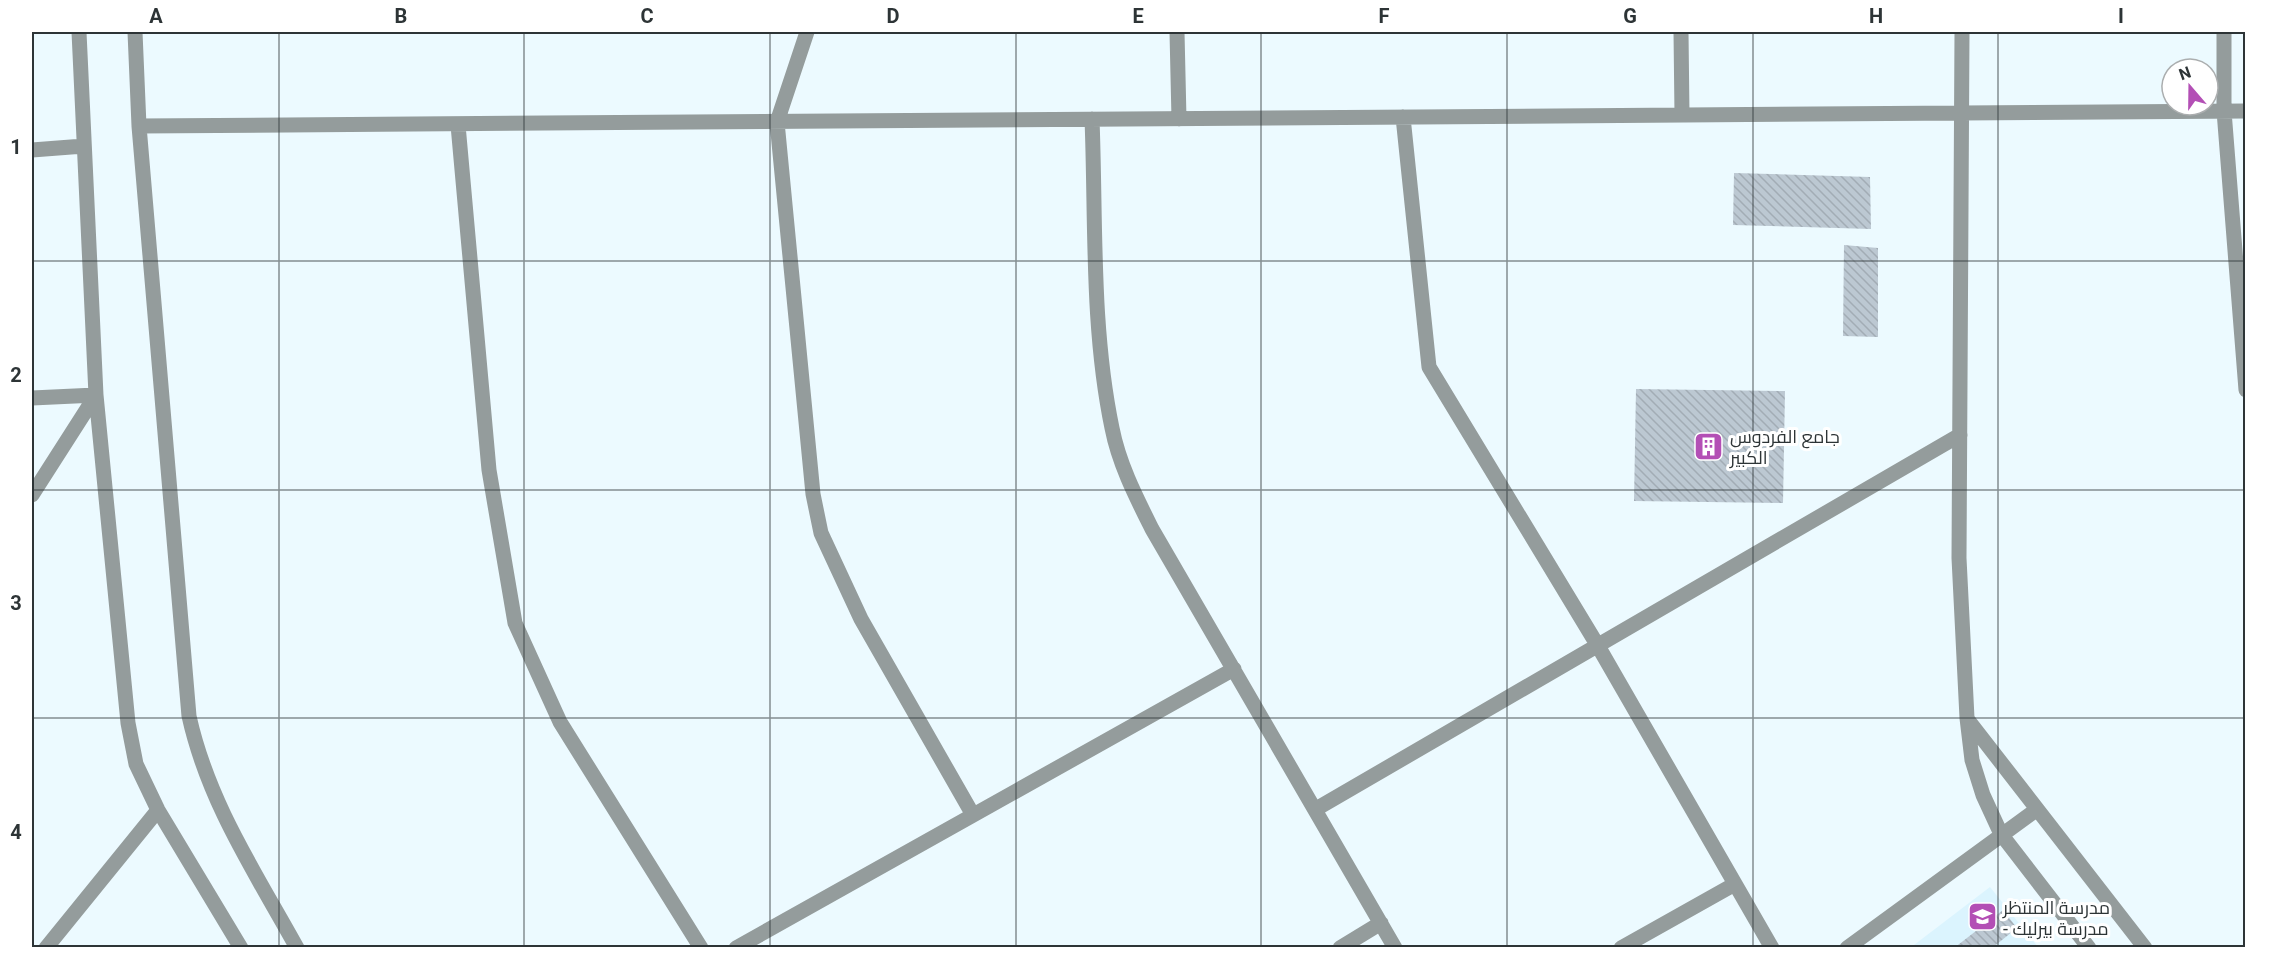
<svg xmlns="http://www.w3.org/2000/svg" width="2277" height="979" font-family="Roboto,Cairo,sans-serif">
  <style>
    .built { fill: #dbf4fe }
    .building { fill: url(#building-back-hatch) }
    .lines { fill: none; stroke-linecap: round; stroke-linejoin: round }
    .minor { stroke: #949c9c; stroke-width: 15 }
    .grid { fill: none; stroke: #2d3436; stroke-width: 1.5; stroke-opacity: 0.55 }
    .labels { text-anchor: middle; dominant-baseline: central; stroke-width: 6; stroke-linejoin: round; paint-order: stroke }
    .poi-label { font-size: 18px; fill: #2d3436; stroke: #fff; text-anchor: start }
    .neatline { fill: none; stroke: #2d3436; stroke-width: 2 }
    .grid-label { font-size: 20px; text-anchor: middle; font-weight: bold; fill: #2d3436 }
  </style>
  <defs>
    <pattern id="building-back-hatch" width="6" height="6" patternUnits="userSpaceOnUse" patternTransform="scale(1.5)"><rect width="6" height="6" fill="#bcc8d2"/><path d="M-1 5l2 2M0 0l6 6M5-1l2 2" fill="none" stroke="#a2acb5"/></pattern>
  </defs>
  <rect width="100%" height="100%" fill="#ecfaff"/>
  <!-- built -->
  <path class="built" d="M1990,887L2038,947L1910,948Z"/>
  <!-- building -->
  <path class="building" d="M1734,173L1870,177L1871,229L1733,225Z
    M1844,245L1878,248V337L1843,336Z
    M1636,389L1785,391L1783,503L1634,501Z
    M2003,910L2017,928L1992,948H1954Z"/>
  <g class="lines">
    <!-- minor -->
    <path class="minor" d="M79,32L96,395L128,723L136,764L158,810L241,948
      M135,32L139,126L189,716C208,802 255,872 297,948
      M807,32L777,122L813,494L821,533L861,619L973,815
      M1177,32L1179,119
      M1681,32L1682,115
      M1962,32L1959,558L1967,718L1972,760L1983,795L2001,834L2089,948
      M2224,32V111L2246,390
      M1403,117L1429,367L1598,646L1772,948
      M1092,119C1096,221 1091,327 1112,428C1119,464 1136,497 1152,529L1395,948
      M458,125L489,470L515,623L560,722L701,948
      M139,126L2246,111
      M32,150L84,146
      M32,398L96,395
      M32,495L96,395
      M1968,720L2145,948
      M1316,809L1960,435
      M46,948L158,810
      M736,948L1234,669
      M1340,948L1381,923
      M1621,948L1735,884
      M1847,948L2036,810"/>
  </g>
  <!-- grid -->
  <path class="grid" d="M279,32V948M524,32V948M770,32V948M1016,32V948M1261,32V948M1507,32V948M1753,32V948M1998,32V948M32,261H2246M32,490H2246M32,718H2246"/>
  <!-- icons -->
  <defs>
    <symbol id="building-square" viewBox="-11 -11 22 22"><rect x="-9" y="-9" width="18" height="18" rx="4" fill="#b34fb5" stroke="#fff"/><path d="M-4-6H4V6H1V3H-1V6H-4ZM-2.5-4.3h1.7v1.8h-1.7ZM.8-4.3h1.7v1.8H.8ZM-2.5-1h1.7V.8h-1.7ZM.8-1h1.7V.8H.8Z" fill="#fff"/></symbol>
    <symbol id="school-square" viewBox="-11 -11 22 22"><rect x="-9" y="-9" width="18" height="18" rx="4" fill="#b34fb5" stroke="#fff"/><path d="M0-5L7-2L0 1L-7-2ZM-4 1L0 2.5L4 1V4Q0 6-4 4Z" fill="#fff"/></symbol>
  </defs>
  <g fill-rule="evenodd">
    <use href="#building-square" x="1692" y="430" width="33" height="33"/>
    <use href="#school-square" x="1966" y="900" width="33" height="33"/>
  </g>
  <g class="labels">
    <!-- poi labels -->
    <g class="poi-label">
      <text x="1730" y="436">جامع الفردوس<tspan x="1730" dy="21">الكبير</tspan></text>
      <text x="2003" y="907">مدرسة المنتظر<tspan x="2003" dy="21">- مدرسة بيرليك</tspan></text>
    </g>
  </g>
  <!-- border -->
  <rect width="2277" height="979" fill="none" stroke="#ffffff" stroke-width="66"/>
  <!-- north arrow -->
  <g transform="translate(2190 87) rotate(340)"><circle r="28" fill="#ffffff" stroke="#abaeaf" stroke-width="1.5"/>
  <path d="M0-4.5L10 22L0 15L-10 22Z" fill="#b34fb5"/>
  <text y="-9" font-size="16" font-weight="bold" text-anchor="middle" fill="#2d3436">N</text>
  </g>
  <rect x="33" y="33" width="2211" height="913" class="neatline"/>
  <g class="grid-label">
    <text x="156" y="23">A</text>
    <text x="401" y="23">B</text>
    <text x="647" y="23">C</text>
    <text x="893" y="23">D</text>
    <text x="1138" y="23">E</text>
    <text x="1384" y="23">F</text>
    <text x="1630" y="23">G</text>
    <text x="1876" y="23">H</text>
    <text x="2121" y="23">I</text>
    <text x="16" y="154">1</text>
    <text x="16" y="382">2</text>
    <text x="16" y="610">3</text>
    <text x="16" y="839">4</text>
  </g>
</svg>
